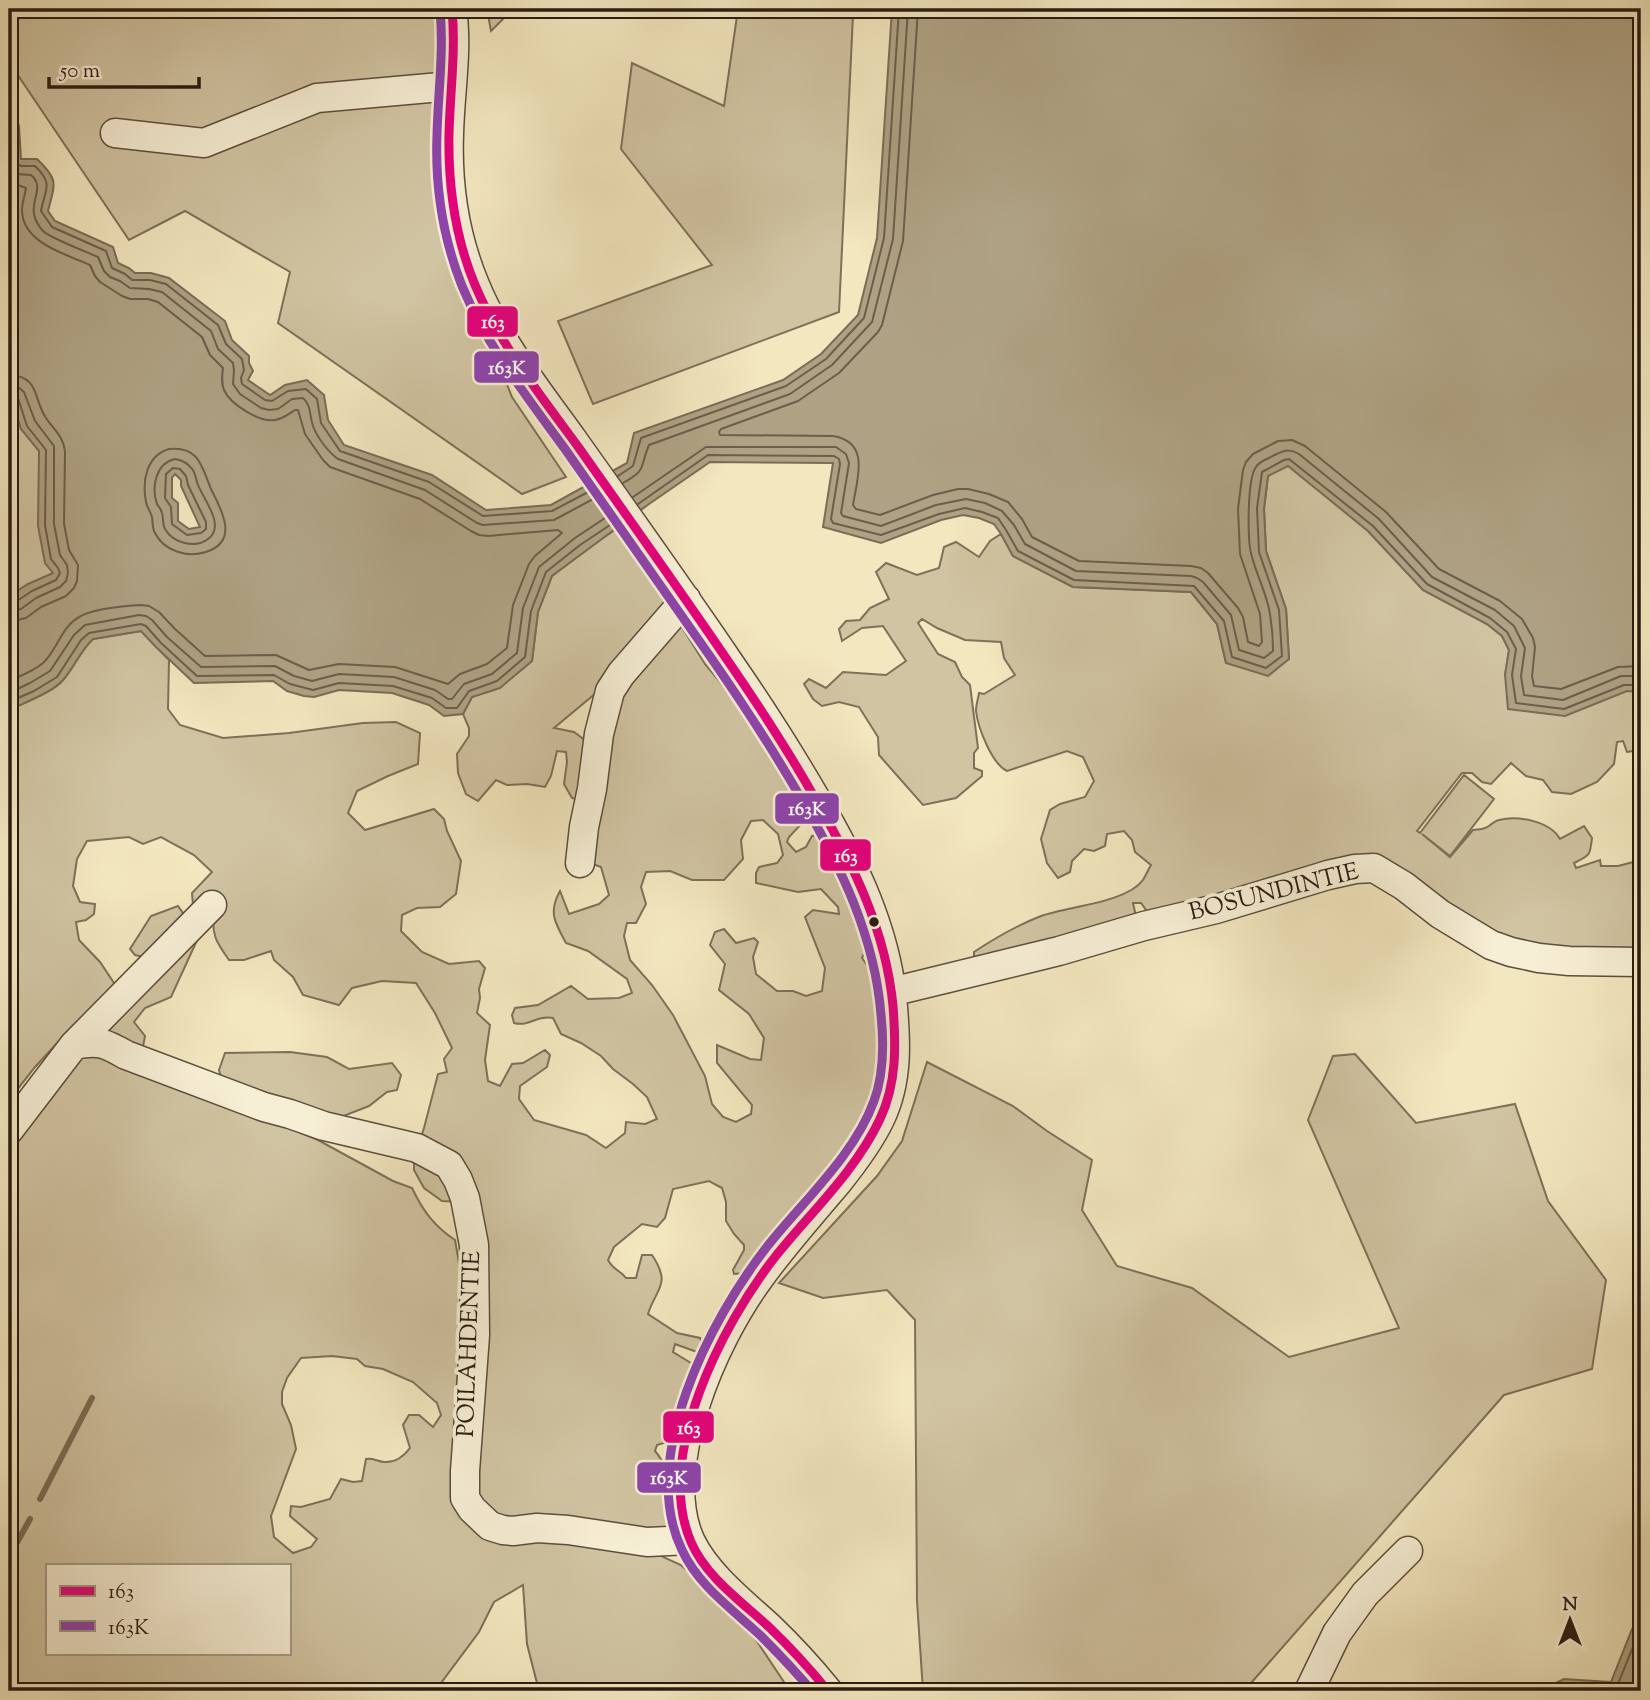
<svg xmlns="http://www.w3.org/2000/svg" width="1650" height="1700" font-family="'Sorts Mill Goudy',serif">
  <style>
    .green { fill: #d1c4a2; stroke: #7e705a; stroke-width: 2; fill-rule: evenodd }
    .water { fill: #afa284; stroke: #7a6c56; stroke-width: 2; fill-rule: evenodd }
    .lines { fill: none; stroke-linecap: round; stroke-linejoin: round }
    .shore { stroke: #6c5e4b; stroke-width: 2 }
    .stream { stroke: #7a6c56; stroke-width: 6 }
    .minor-casing { stroke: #5c4e3d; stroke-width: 31 }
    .minor { stroke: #f7efd5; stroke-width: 28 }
    .bus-1-casing { stroke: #f7efd5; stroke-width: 14 }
    .bus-2-casing { stroke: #f7efd5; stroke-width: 14 }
    .bus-1 { stroke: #e5007d; stroke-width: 9 }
    .bus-2 { stroke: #8e44ad; stroke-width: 9 }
    .bus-dot { fill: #2a1b12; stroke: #f7efd5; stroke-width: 2.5 }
    .labels { text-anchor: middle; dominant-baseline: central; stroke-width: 7; stroke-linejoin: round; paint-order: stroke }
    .street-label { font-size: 24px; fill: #2a1b12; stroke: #f7efd5 }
    .line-badge { stroke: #f7efd5; stroke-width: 2.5 }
    .badge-label { font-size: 19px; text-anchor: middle; font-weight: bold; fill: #fff }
  </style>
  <rect width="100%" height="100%" fill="#f3e7bf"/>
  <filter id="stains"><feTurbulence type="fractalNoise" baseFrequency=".00286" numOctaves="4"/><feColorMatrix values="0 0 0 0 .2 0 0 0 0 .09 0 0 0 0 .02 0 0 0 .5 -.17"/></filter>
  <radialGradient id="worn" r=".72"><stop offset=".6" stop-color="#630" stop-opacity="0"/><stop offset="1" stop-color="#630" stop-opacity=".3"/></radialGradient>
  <!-- green -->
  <path class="green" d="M9,9H446L449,82L442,223L512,397L566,477L522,494L278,323L290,272L185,211L129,240L9,62Z
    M487,9H513L491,31Z
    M738,9H858L853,15L839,312L593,404L558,321L712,265L621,149L632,63L724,106Z
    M9,299L104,542L9,607Z
    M1288,465L1368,531L1423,590L1487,624L1502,636L1509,650L1505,675L1641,692V743L1634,751L1627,752L1623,741L1617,742L1614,764L1597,782L1571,794L1552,792L1543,780L1526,776L1511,763L1491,784L1482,782L1472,773H1462L1417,831L1420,833L1464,775L1494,799L1450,856L1422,834L1450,857L1473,830C1477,829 1481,830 1485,828C1490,827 1493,821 1499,820C1517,815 1550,821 1560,839L1584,826L1592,838C1590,856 1590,855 1574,863L1576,868L1600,860L1601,866H1618L1641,860V957L1519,951L1377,865L1151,917L1141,903H1133L1135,912L1132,926L974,960V952C995,938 1018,925 1041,916C1068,906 1126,903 1143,880C1146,875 1148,870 1151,865L1135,852L1132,840L1124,831L1107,834L1105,846L1094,851L1084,849L1072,861L1070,872L1058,878L1047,863L1041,839L1050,810L1060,804L1085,797L1094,781L1083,757L1067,751L1007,771C992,764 978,728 976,711C976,705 978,699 979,693L984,694L1015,675L1004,658L1001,642L965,640L937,628L922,619L918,623L938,654L955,662L962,677L970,685L978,748L974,753V768L982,771V776L956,798L923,805L879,755L878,737L859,707L839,702L822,706L813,699L804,684L809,679L826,688L843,672L886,675L906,661L883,626L862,628L842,641L839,629L846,621L860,620L870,608L889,599L876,572L886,563L917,575L939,568L944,547L956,542L979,557L990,541L1001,534L1013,556L1073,587L1191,592L1217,624L1226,663L1289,659L1286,609L1266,551L1264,509L1268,476Z
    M619,527L705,664L744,711L764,739L804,808L806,819L789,837L787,842L796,852L806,847L812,836L819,835L858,909L869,942L862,958L867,965L881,995L883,1063L881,1083L875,1104L842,1157L758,1255L745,1273L734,1274L733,1270L744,1250V1245L734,1234L726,1221V1202L722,1188L709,1181L673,1189L665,1218L657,1227L642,1224L614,1247L608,1260C614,1271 619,1269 626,1278H636L642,1255H652C672,1285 656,1288 648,1314L677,1333L700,1338L703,1344L697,1352L675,1344L673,1352L691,1363L693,1374L670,1441L657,1445L655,1451C673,1472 662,1480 663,1504C664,1511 667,1518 669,1525L664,1533L653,1538L654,1548L663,1557L681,1565L748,1628L790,1691H539L527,1644L523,1585L494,1602L479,1632L435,1691H9V1146L76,1054L98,1049L318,1140L393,1181L412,1188C423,1211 434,1226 455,1240L464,1292L466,1343L464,1403L452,1478L462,1512L472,1523L477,1524L479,1512L469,1488V1470L470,1437L476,1394L478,1277L476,1241L461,1202L442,1201L424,1188L414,1170V1157L424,1128L438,1074L447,1072L444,1059L452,1048L435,1013L416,983L382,981L352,988L339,1005L303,995L293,977L274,960L271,951L244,960H229C217,943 211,935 214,914L193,905L192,893L212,872L194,855L161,837L143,844L129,837L87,841L77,859L73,886L80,902L95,904L94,914L86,920L76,922L79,940L100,962L114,983L112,999L118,1005L173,951L163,946L144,957L135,955L130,949L151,916L178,906L199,936L171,997L145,1008L134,1022L145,1036L142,1052L74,1025L35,1067L9,1100V764L15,754L9,749V710C24,703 53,692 63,680C74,667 80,651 93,639L141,631L169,660L168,709L180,725L223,738L289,733L363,723L396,722L420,733L418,764L388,776L357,791L348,813L365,830L434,809L444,819L447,831L461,861L456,894L440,907L417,908L402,915L401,931L422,952L449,964L479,961L485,968L479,989L480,998L477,1013L490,1025L485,1060L488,1081L500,1086L512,1064L523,1063L545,1050L550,1055L547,1067L520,1086L519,1099L534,1120L586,1135L606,1148L625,1133L626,1122L645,1124L657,1119L647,1097L633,1084L613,1069L601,1056L581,1043L561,1034L553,1018C536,1015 530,1027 514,1023L512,1015L515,1008L538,1005L571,986L588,999L619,998L632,993L627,979L588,951L566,943C555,923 548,912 560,891L569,914L599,904L609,895L601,867L585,861L590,818L599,787L607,737L614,704L602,688L554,728L574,732L590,744L587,776L581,801L572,798L564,784L567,762L566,752L557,751L551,776L545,787L527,784L507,785L496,780L478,801L466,794L458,773L457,754L469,736V728L463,714L472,697L500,687L532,661L538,612L552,576L584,551ZM763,820L778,834L783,855L777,863L759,867L756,873V883L798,892L821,889L838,907L839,914L813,910L805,917L825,968L822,991L806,996L793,991H777L756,974L753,957L758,942L754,938L736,943L724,929L715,932L710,945L725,964L719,990L749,1014L764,1038L761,1060L750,1059L717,1045V1063L752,1105L751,1114L736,1122L723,1117L712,1104L705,1076L673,1015L652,985L630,960L624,936L627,923H636L646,904L641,887L646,872L670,871L692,880H724L743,859L741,840L751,821ZM332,1356L357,1359L365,1366L383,1369L413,1382L437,1403L441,1415L433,1427L419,1415H409L403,1425L410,1448C404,1456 395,1463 384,1462C376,1461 374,1458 366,1459L362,1481L353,1482L341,1479L330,1499L301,1507L291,1506L290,1516L317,1539L311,1547L293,1553L274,1537L271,1516L296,1449L291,1425L282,1404V1392L287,1378L301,1358ZM47,1565H289V1653H47Z
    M290,1052L327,1057L349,1069L392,1063L401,1075L397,1090L387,1092L369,1106L341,1117L222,1081L219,1070L225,1053Z
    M1355,1054L1416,1123L1515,1104L1548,1201L1606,1280L1592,1369L1504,1395L1244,1691H923L917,1601L915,1320L887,1290L823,1298L779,1283L877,1176L902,1141L927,1062L1013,1106L1047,1131L1092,1160L1082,1210L1117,1266L1192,1288L1289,1357L1399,1328L1308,1120L1333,1056Z"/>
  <!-- water -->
  <path class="water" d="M892,9H1641V692L1627,691L1565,716L1508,709L1505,675L1509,650L1502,636L1487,624L1423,590L1368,531L1288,466L1268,476L1264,509L1266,551L1286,609L1289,659L1268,676L1226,663L1217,624L1191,592L1073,587L1013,556L1001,534L994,524L979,518L963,515L941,520L881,543L823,527L833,463L710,462L649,504L552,576L538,612L532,661L500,688L472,697L463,714L444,716L429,705L392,693L339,690L314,697L304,696L287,691L273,681L194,683L156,647L141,631L93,639C80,651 74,668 63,680C53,692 24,703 9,710V596L28,584L53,573L45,563L38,526L39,451L21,429L9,392V103L19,126L21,159H37C59,180 55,183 48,211L55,221L113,247L118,263L129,268L135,273H151L169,278L225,321L232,340L249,356V363L253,371L248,380L270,395L285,385L307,380L324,395L328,420L344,445L432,475L486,510L551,505L627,463L634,433L783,380L821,354L858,315L877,238ZM175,474L181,480V486L200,527L189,529L178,521V503L172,498V478Z
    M1641,1627V1691H1539L1564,1679L1611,1682L1632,1629Z"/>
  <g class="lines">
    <!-- shore -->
    <path class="shore" d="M918,9L903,241L882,325L878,332L839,373L798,401L721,429L719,432L720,435L833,436C871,442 857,479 853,505L856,509L880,515L933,495L958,489H968L989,494L1008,502L1022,519L1032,537L1079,561L1191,566L1201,568L1208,573L1238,608L1243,617L1248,642L1259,646L1262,642L1260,614L1240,554L1238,509L1243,470L1246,462L1253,454L1278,441L1292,440L1305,446L1386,512L1439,569L1500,601L1522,619L1533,638L1535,647L1532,676L1534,686L1561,689L1618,667L1641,666
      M9,119L12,128L15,163L21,166H35C54,184 45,189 41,211L52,227L106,251L112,268L125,274L132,280H150L166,284L218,325L226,344L242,359L244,370L241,378L242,384L265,400L272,401L288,391L306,389L317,399L321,423L340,451L429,482L483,516L552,511L590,491
      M9,169L17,174L31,175C49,190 20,206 43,231C50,238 87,252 98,257L104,271L110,277L120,281L130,288L149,289L162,292L211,331L218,349L233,363L234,370L233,384L240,394L261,408L269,410L278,409L292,399L303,398C312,406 309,415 313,426C317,437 328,452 338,459L425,490L477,523L483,525L554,520L595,498
      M9,182L26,188C25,195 22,203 22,210C22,243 66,254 90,265L95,276L100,282L122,296L130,299H148L158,302L202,337L210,355L223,368C222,376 221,383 224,390C230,404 260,423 275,420C283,419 289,414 295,410H298L305,434L323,460L330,467L420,499L471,531L479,535L488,536L558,530L562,533L535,556L529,564L513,605L507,648L487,664L460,674L448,684L395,667L339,664L309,670L276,655L205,656L175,629L159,612L149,606L141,605C126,606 93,609 81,616C61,626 58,649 43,663C34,671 20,676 9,681
      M9,375C40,376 33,399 46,418C54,430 64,437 65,452L64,524L69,550L78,565L77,581L74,588L66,596L41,607L26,618L9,622
      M9,386L18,387L24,392L35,421L54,446V524L60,555L67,565L68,573L66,581L60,587L36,598L21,609L9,611
      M9,394L14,395L18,398L27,426L46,450L45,525L51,559L58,568L60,573L56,580L32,591L17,601L9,602
      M169,449C200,446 202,468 211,489C221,509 240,541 206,552C187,558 164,551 155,533C152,528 153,523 152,517C151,512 147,508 146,502C142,481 146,456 169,449Z
      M175,459C183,460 188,463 193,470C196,475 196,480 198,485C204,500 226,526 208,539C195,549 173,543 165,529C162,524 164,519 162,513C161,508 159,508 157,504C151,487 156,463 175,459Z
      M173,468L180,469L186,476L188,485L206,522V529L201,533L187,535L172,524L171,507L165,498L166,474Z
      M618,476L633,466L641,438L786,386L826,359L864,318L884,238L899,9
      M623,483C648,469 639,468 649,445L790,394L832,365L872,322L893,239L908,9
      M633,497L706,447H836L846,454L849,463L841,513L843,516L881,526L936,505L966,499L985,503L1002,511L1014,525L1025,544L1076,571L1191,576L1197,578L1203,582L1231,615L1239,650L1264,658L1273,651C1273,639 1272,626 1270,614C1267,594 1257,576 1252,557C1247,542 1247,479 1256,467C1259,462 1264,460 1269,458C1280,452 1287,447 1299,454L1379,519L1432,577L1495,610L1514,626L1525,648L1521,676L1524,695L1563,700L1621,676H1641
      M638,504L708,455L834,456L839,459L840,464L831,519L833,523L881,535L939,514L965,508L982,512L998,518L1006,530L1018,551L1074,580L1194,586L1224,621L1232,657L1266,668L1282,656L1279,610L1259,552L1257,508L1262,472L1284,460L1289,459L1373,526L1427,584L1490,618L1507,632L1516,649L1512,675L1516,703L1564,709L1624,685H1641
      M9,693L30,683L50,671L74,635L85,625L139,615L146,616L152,620L167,637L201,667L275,666L294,676L312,681L339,674L394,677L435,690L448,699H452L464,684L492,674L517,653L523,608L539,567L575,538L608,516
      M9,702L34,691L57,677L81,640L89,633L141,624L146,626L161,643L197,676L274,675L290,684L313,690L339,683L393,686L432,698L446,708H457L469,691L497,681L525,657L531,611L546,572L580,545L613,523
      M1553,1691L1565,1686L1610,1689L1615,1688L1618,1684L1637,1637L1641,1634"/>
    <!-- stream -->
    <path class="stream" d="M40,1499L92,1398
      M9,1557L30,1519"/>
    <defs>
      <path id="minor" d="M452,9C458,50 450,92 449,134C447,186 455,237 475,285C498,341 537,390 573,440C625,513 677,586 728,661C761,709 792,757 821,808C855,867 884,927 892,996C896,1038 899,1080 880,1119C869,1142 853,1163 837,1183C810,1215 782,1246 758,1280C714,1340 656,1469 691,1542C707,1575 743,1603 769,1627C790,1647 810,1669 828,1691
        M115,133L204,143L317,98L452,86
        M580,863L584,827L592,789L599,734L610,691L621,674L686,599
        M891,992L1059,951L1144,926L1216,909L1328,875L1355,869L1374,868L1404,886L1440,914L1491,945L1511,952L1539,958L1569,961L1641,962
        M74,1045L212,905
        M9,1130L74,1045C99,1040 105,1043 126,1055L264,1107L290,1114L324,1126L417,1148L449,1165L458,1180L465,1198L474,1245L475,1335L465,1471V1498L472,1509L490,1526L503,1530L513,1531L537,1528L568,1530L647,1542L690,1540
        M1309,1691L1337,1633L1365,1594L1408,1551"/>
    </defs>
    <!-- minor casing -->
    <use href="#minor" class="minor-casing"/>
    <!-- minor -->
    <use href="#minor" class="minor"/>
    <defs>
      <path id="bus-1" d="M452,9C456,51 450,92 449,134C448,186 455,237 475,285C500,345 541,396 579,448C629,519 679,589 728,661C759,706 789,752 816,800C853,864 886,931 893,1006C896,1045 897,1083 880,1119C855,1172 810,1213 775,1257C722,1325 654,1456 691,1542C706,1577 742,1602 769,1627C790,1647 810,1669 828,1691"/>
      <path id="bus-2" d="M440,10C444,52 438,93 437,135C435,187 443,238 462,286C487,346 527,397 565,449C615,520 665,591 714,662C745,707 775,753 802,800C841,867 875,937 881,1015C884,1044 884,1074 874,1101C854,1156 802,1202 766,1248C710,1320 638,1459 682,1550C698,1585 732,1609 760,1635C778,1653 796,1672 812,1691"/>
    </defs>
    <!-- bus-1 casing -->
    <use href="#bus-1" class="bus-1-casing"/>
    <!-- bus-2 casing -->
    <use href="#bus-2" class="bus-2-casing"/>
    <!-- bus-1 -->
    <use href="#bus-1" class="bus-1"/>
    <!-- bus-2 -->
    <use href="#bus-2" class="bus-2"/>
  </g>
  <!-- markers -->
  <circle class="bus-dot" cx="874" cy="922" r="6"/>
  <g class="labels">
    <!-- street labels -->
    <g class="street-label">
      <text transform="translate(1274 893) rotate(-14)">BOSUNDINTIE</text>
      <text transform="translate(470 1344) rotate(-88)">POILAHDENTIE</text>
    </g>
  </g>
  <g class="line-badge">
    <rect x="466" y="305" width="53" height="33" rx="7" fill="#e5007d"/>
    <rect x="473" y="350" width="67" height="34" rx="7" fill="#8e44ad"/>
    <rect x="774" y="792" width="66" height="33" rx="7" fill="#8e44ad"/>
    <rect x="819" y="838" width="53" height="34" rx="7" fill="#e5007d"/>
    <rect x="662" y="1410" width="53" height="34" rx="7" fill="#e5007d"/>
    <rect x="636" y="1461" width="66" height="33" rx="7" fill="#8e44ad"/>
  </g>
  <g class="badge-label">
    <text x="493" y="328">163</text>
    <text x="507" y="374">163K</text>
    <text x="807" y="815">163K</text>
    <text x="846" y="862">163</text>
    <text x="689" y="1434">163</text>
    <text x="669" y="1484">163K</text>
  </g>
  <!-- margin -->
  <rect width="1650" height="1700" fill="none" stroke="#f3e7bf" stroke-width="35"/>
  <rect x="10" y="10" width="1629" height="1679" fill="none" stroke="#2a1b12" stroke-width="3.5"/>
  <rect x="18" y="18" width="1615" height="1665" fill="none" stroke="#2a1b12" stroke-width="2"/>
  <!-- legend -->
  <rect x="46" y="1564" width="245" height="91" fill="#f7efd5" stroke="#a59a87" stroke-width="2"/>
  <rect x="60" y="1586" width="35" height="10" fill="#e5007d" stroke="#a59a87" stroke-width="2"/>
  <text x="108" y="1598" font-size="21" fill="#2a1b12">163</text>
  <rect x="60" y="1621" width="35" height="10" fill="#8e44ad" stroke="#a59a87" stroke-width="2"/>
  <text x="108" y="1634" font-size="21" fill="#2a1b12">163K</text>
  <!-- north arrow -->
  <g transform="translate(1570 1620)" stroke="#f7efd5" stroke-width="5" paint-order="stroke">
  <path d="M0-5L12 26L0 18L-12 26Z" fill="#2a1b12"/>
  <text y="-10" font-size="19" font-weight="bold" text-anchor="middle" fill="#2a1b12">N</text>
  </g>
  <!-- scale -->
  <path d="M49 77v10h150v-10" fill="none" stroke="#2a1b12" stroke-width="3.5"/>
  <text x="60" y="77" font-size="21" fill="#2a1b12" stroke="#f7efd5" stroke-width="5" paint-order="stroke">50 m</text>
  <rect width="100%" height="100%" filter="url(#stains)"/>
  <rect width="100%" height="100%" fill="url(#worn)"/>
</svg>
